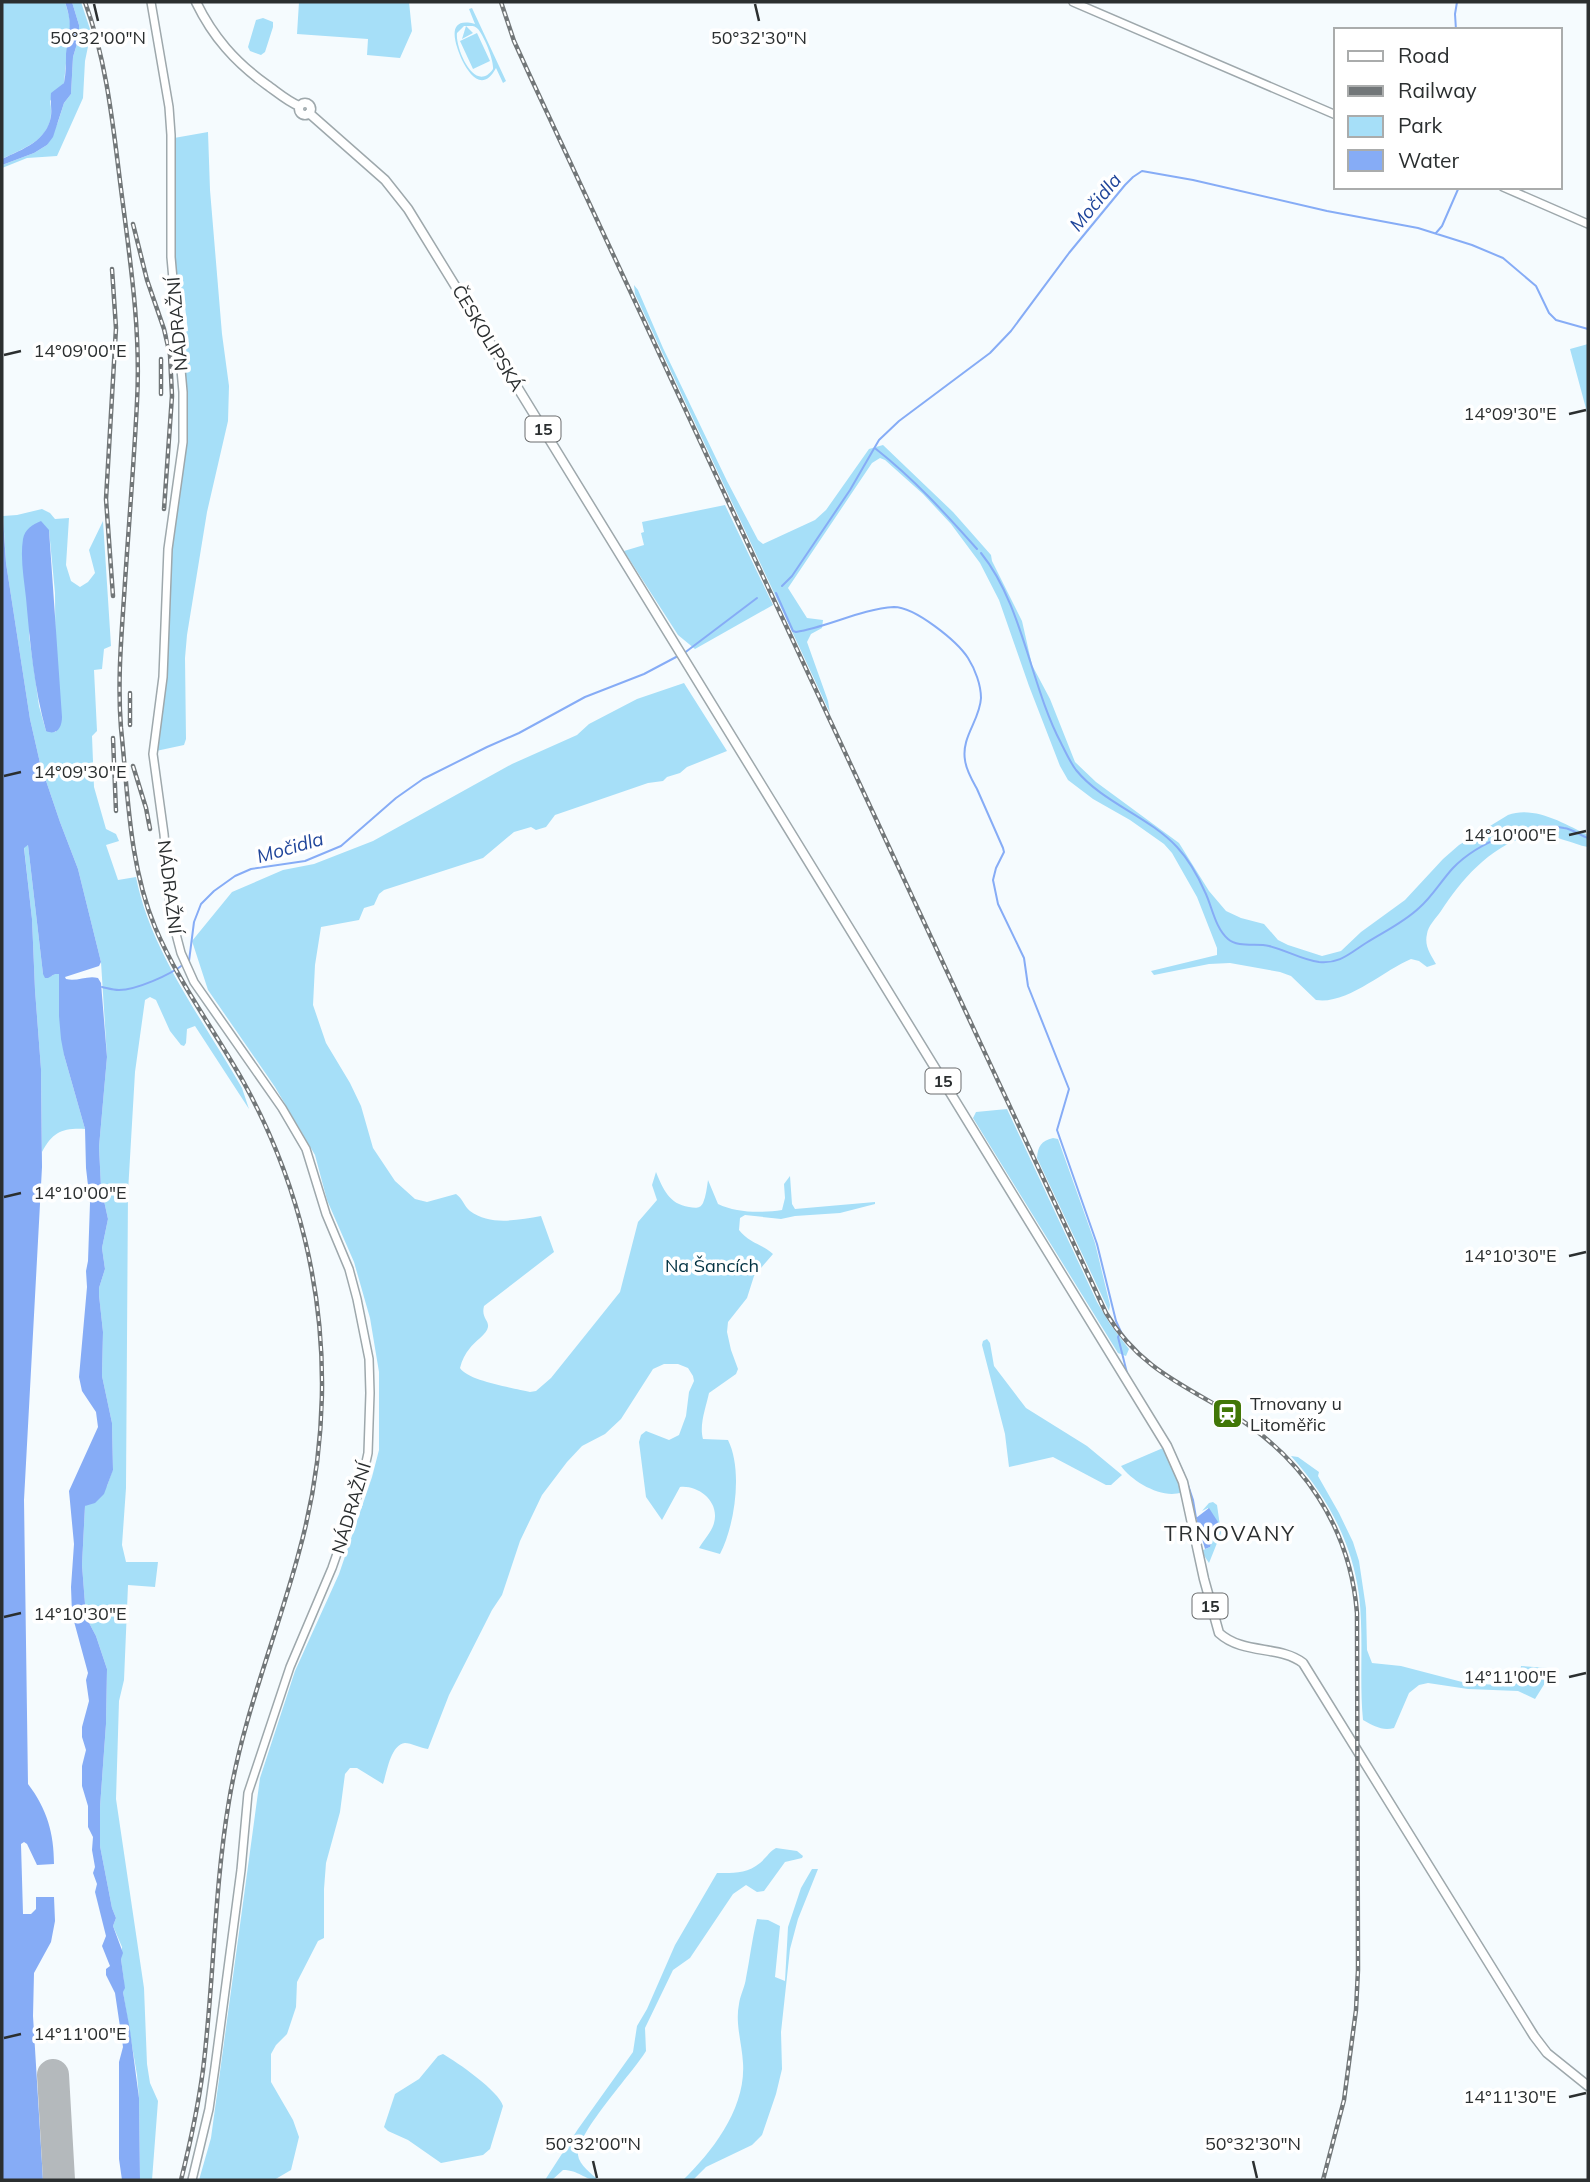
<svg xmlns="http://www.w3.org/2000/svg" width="1590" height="2182" font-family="Mulish,sans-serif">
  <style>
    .green { fill: #a6dff8; fill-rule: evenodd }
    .water { fill: #86acf6 }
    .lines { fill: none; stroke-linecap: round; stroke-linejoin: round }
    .stream { stroke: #86acf6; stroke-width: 2 }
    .runway { stroke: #b4b9bc; stroke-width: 32 }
    .secondary-casing { stroke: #9ea8ac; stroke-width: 10 }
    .primary-casing { stroke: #9ea8ac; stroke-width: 11 }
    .secondary { stroke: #fff; stroke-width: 7 }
    .primary { stroke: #fff; stroke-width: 8 }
    .rail-casing { stroke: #727779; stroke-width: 4.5 }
    .rail { stroke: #fff; stroke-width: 2; stroke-dasharray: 5; stroke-linecap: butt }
    .ticks { fill: none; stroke: #2b2f30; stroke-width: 2.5 }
    .labels { text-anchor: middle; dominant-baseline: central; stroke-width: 7; stroke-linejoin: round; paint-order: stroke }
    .shield { fill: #fff; stroke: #6b6d6e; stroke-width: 2 }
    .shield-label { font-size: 16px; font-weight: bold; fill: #2b2f30 }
    .street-label { font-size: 18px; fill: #2b2f30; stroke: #fff }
    .park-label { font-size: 18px; fill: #003141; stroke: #fff }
    .poi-label { font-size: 18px; fill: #2b2f30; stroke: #fff; text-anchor: start }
    .water-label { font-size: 19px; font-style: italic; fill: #1f459a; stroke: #fff }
    .quarter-label { font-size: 21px; letter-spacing: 2px; fill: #2b2f30; stroke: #fff }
    .ticks-label { font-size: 18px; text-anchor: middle; fill: #2b2f30; stroke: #fff; stroke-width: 7; stroke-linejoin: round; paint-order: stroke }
  </style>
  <rect width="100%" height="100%" fill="#f5fbfe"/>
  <!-- green -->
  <path class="green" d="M2,2H65L69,16L71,31L68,43L64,83L50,101C57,137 29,146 2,159Z
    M72,2H81L91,32L85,61L83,98L57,156L27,158L2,168V165L34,153L47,145L58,122L64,103L71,94L73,57L79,37V25Z
    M299,2H409L412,31L400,58L367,55L368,39L297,34Z
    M472,8L506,81L503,83L496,68C483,92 470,76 462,60C455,44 445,16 475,24L469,9ZM466,26C472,26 474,25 478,29C484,36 494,60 493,69C475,95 455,48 457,33L464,26H466L462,39L473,33Z
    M263,18L273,22V27L265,52L261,55L250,51L248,47L256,20Z
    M477,33L490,61L473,69L460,41Z
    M208,132L210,190L222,334L229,386L228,421L207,512L187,635L185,658L186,739L184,745L156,751L166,677L170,549L185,442L180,333L188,331L183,290L176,291L174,257V138Z
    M634,285L638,290L663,348L727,481L758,540L763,544L815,520L826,510L869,449L883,445L953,512L991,555L992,561L1022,621L1032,665L1050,699L1075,762L1096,782L1179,843L1209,891L1226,911L1241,918L1264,924L1278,940L1288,945L1322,956L1341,951L1361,932L1405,900L1443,859L1459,845L1508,815C1534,805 1565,824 1588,835V847C1569,843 1551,832 1530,836C1492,844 1461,880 1441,911C1436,918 1428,926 1427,934C1424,946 1431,955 1436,964L1427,967L1419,961L1411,959C1384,970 1347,1005 1316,1000L1291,976L1280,972L1230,963L1209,964L1154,975L1151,971L1217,955V948L1197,897L1172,853L1164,844L1130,820L1093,799L1068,780L1060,766L1029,686L999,600L980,563L951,524L923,494L885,460L880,458L872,463L788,588L807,618L823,620L822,628L811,634L807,642L828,701L830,713L635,294Z
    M1588,344V416L1570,349Z
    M725,505L773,605L695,649L678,635L624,551L644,545L641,533L644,532L642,522Z
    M42,509L50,513L55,519L69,518L66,565L71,581L80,587L88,582L95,573L89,550L103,521L111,646L104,649L102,669L94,670L97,731L92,736L94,787L106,829L116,834L119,841L106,845L118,880L136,877C151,953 204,1021 242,1088L249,1109L195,1026L187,1029L186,1043L184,1046L181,1045L170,1031L156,1000L150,997L145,1000L135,1072L128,1192L126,1488L122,1545L126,1562H158L155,1587L128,1585L124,1680L119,1701L116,1799L144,1988L147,2064L150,2083L158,2101L152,2180H140L139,2098L137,2075L123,1992L124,1982L121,1959L122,1947L113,1926L116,1918L112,1908L100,1846V1807L106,1724L107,1669L96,1636L86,1617L82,1565L85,1506L107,1486L113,1469L112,1423L102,1376L103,1332L99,1295V1288L105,1269L102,1248L108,1219L101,1187L99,1147L107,1057L101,962L78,869L60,822L40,763L30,719L6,563L3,516L17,515ZM49,530L55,593L56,732L46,731L39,706L29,635Z
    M684,683L727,751L687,767L680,773L667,777L663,781L648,783L555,815L546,827L536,830L531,827L514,832L483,858L384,890L379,894L374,905L364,908L359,920L321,927L315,965L313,1005L326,1043L350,1083L361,1106L373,1148L395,1181L415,1199L427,1202L456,1194C463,1199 464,1206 470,1211C490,1226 518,1220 541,1216L554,1252L484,1306C481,1318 489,1320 488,1327C487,1334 474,1342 470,1348C465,1354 462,1360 460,1368C468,1381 514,1388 530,1392L536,1391L551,1378L620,1292L638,1222L657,1200L652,1185L656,1172C663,1189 669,1204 689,1207C695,1208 700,1209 703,1203C706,1196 707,1187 708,1180L718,1204C736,1213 762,1213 782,1210L785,1198L784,1184L790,1176L792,1204L795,1209L875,1202V1204L840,1213L795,1216L781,1219L745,1215L740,1218L739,1230C749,1243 762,1244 773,1254L754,1276L747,1298L728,1322L727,1332L731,1350L738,1369L736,1374L709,1393C706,1407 699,1425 703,1439L728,1440C743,1470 735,1525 720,1554L699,1548C704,1540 712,1531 714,1523C720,1502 699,1485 680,1487L662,1520L646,1497L639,1442L641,1435L646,1431L669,1440L679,1435L686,1416L689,1392L694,1381L693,1376L688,1368L678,1364H664L653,1369L621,1419L605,1434L582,1446L567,1462L542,1495L520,1541L502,1595L492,1610L449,1695L428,1749C421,1748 411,1743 405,1743C390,1745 387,1773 383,1784L357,1768H350L345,1774L340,1812L326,1863L324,1889V1938L318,1941L297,1982L296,2007L287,2034L276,2045L271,2054V2082L293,2120L299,2137L291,2170L274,2180H199L211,2138L260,1778L295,1671L339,1574L372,1477L379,1450V1372L370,1318L354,1262L327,1200L315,1155L275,1087L208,990L192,941L232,892L283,870L314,864L373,841L512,764L577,735L589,724L637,699Z
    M28,845L43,974L52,976L55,973L59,974L64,1055L85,1129C62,1128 53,1132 42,1152L41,1069L35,990L32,919L24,847Z
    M1007,1109L1097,1302L1110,1324L1129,1349L1126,1356L1118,1353L973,1118L976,1112Z
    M1053,1138L1058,1139L1095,1243L1110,1305L1109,1311L1037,1158C1038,1146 1041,1141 1053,1138Z
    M987,1339L990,1343L994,1366L1026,1408L1087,1446L1122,1475L1111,1485H1106L1053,1457L1009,1467L1005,1434L982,1345L983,1341Z
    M1163,1448L1173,1467L1182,1492C1164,1500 1132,1482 1121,1466Z
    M1291,1456L1298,1457L1319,1472L1318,1476L1339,1513L1353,1542L1359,1561L1366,1608L1367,1650L1372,1663L1401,1666L1466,1683L1513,1686L1519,1681L1521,1666L1548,1668L1550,1675L1535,1699L1518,1691L1468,1689L1428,1683L1419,1685L1409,1693L1394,1728C1382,1731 1374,1726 1363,1720C1359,1679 1364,1637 1359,1595C1352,1542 1327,1496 1291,1456Z
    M1213,1502L1217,1505L1221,1533L1209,1563L1201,1551L1210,1547L1216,1520L1208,1508L1202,1511L1209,1503Z
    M776,1848L797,1851L803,1856L802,1858L785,1862L764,1891L757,1892L746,1885L733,1894L690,1958L673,1970L645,2028L646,2051C632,2074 577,2132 578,2155C579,2165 592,2174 598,2180C584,2180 579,2170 563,2170L552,2180H545L578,2129L633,2052L637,2026L647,2009L675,1945L717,1873C733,1873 747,1874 760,1863C766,1858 770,1851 776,1848Z
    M812,1869H818L798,1919L790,1949L781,2032L782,2069L776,2094L762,2135L752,2145L706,2167L693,2180H683C713,2151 746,2108 743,2063C742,2043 735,2024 739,2004C740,1995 745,1987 746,1978C750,1958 752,1939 757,1919L768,1920L780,1926L775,1977L785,1981L788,1927L801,1888Z
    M443,2054C457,2062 499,2091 503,2106L490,2149L483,2155L441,2163L408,2140L388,2131L384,2127L395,2094L419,2079L438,2056Z"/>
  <!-- water -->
  <path class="water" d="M65,2H72L79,25V37L73,57L71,94L64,103L53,137L47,145L34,153L2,165V159C23,149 47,141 51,116C52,108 50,101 51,93L64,83C66,73 66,63 66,54C69,30 73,26 65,2Z
    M2,505L6,563L30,719L40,763L60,822L78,869L101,962L99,966L65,977L66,979C77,982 87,975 98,978L101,983L107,1057L99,1147L101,1187L108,1219L102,1248L105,1269L99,1288V1295L103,1332L102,1376L112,1423L113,1470L104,1494L95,1503L85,1506L82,1565L86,1617L96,1636L107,1669L106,1724L100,1807V1846L112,1908L116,1918L113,1926L123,1953L121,1959L125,1988L123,1992L130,2030L139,2098L140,2180H122L119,2159V2062L123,2047L115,1993L106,1975V1969L110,1966L102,1946L106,1936L95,1892L97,1884L93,1873L95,1867L92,1850L93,1837L88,1827V1806L82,1786V1766L86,1750L82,1737V1727L89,1701L86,1680L88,1673L72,1614L71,1587L74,1544L69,1491L98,1427L96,1412L82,1391L79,1377L87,1287L86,1271L88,1261L90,1203L86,1168L85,1129L64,1055L61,1039L59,1016V974H55L48,978H45L43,974L28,845L24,848L32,919L35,990L41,1069L42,1167L24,1500L28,1784C47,1809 54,1833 54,1864L37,1865L27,1844L24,1842L21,1844L23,1914H31L36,1909V1897H54L55,1921L51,1942L34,1973L33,2016L43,2180H2Z
    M41,521L49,530L62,717C62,727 57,736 46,731C34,688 30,643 26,598C24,579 20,558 23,539C25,529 32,525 41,521Z
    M1209,1508L1218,1522L1210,1547L1205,1549L1196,1518Z"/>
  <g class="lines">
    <!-- stream -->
    <path class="stream" d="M1456,30L1455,14L1457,2
      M1436,233L1442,226L1459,187
      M876,449C914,479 945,513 977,549
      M981,553C1023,605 1030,684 1061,743C1065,751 1070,762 1076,770C1103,803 1148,816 1177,847C1189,860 1198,876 1205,892C1212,906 1215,928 1228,939C1238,948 1257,943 1269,946C1286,950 1302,960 1319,962C1340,964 1350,953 1366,943C1385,931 1403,923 1419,908C1432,897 1441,881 1453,868C1477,843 1530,820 1564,828C1572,829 1580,835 1588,838
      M782,586L792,576L850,490L879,440L899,421L990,353L1011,331L1069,253L1125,185L1133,177L1142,171L1193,180L1327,211L1418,228L1472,245L1503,258L1536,286L1549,313L1556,320L1588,329
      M776,593L793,631L796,632C828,627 861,609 894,607C915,607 957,641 968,658C975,669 981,685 981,698C980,720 961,737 965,760C966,770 972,780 977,789C986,809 994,828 1003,848L1004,852L996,868L993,880L998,904L1024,958L1028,986L1069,1089L1057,1130L1097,1244L1116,1321L1121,1332L1118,1337L1128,1377
      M683,654L757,598
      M189,961L194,922L201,904L214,891L235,876L251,869L305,861L341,846L396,798L423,779L487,747L519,733L585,697L644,674L678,656
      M102,987C107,988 113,990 119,990C136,990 170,975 184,964
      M1176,1457L1184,1474
      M1187,1482L1193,1500L1196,1518"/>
    <!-- runway -->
    <path class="runway" d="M53,2075L59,2180"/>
    <defs>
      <path id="secondary" d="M151,2L169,107L171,135V257L183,392V442L168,549L163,677L153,754L164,834L171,915L181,953L194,982L282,1108L306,1149L326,1214L349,1269L357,1299L369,1359L370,1393L368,1453L361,1485L332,1568L290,1667L248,1793L241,1870L215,2067L209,2109L192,2180
        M1073,2L1336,115
        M1503,187L1588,224"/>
      <path id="primary" d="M196,2C213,37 235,62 267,85C277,92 287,101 299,106
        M299 109a6 6 0 1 1 12 0a6 6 0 1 1-12 0Z
        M309,113L385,180L408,209L1167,1446L1183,1482L1204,1579L1219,1633C1243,1655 1280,1645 1303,1663L1534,2036L1547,2053L1588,2086"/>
    </defs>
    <!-- secondary casing -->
    <use href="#secondary" class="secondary-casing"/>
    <!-- primary casing -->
    <use href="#primary" class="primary-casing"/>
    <!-- secondary -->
    <use href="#secondary" class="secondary"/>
    <!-- primary -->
    <use href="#primary" class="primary"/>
    <defs>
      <path id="rail" d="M85,2C107,62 113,126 121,189C130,260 141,330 137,402C134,462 129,522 125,582C122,631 117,679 121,728C128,794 129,865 155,927C178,982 215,1031 244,1083C271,1132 292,1186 305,1240C330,1343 327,1451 299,1552C277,1635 243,1716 229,1801C214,1890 214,1981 203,2070C198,2107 190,2144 181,2180
        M501,2L514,41L530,76L1106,1313C1138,1366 1179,1383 1230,1413C1303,1457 1350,1527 1357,1613L1358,1970L1356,2010L1344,2100L1323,2180
        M133,224L147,280L164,329L170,355L172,396L164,509
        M112,269L116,328L106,499L113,596
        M161,394V359
        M130,693V725
        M113,738L116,811
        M133,766L146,808L150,829"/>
    </defs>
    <!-- rail casing -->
    <use href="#rail" class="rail-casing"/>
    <!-- rail -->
    <use href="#rail" class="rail"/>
  </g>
  <!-- ticks -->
  <path class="ticks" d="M94,4L98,21M755,4L759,21M4,355L21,351M1569,414L1586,410M4,776L21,772M1569,835L1586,831M4,1197L21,1193M1569,1256L1586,1252M4,1617L21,1613M1569,1677L1586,1673M4,2038L21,2034M1569,2097L1586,2093M593,2161L597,2178M1253,2161L1257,2178"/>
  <!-- icons -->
  <defs>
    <symbol id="station-square" viewBox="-11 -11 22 22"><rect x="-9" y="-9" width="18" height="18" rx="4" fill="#417707" stroke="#fff"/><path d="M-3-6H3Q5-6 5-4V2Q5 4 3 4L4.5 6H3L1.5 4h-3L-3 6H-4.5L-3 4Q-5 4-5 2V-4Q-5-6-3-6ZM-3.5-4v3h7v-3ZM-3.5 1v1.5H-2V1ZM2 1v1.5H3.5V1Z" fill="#fff"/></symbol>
  </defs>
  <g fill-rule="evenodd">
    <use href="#station-square" x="1210" y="1396" width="35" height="35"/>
  </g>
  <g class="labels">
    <!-- shield labels -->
    <g class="shield">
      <rect x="525.5" y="416.5" width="35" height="25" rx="5"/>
      <rect x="925.5" y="1068.5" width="35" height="25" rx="5"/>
      <rect x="1192.5" y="1593.5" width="35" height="25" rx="5"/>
    </g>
    <g class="shield-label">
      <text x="543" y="429">15</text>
      <text x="943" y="1081">15</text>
      <text x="1210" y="1606">15</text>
    </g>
    <!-- street labels -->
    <g class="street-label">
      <text transform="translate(177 324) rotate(-95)">NÁDRAŽNÍ</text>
      <text transform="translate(488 338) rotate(59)">ČESKOLIPSKÁ</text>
      <text transform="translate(170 887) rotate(83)">NÁDRAŽNÍ</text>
      <text transform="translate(351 1508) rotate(-73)">NÁDRAŽNÍ</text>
    </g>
    <!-- park labels -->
    <g class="park-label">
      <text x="712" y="1265">Na Šancích</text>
    </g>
    <!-- poi labels -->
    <g class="poi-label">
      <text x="1250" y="1403">Trnovany u<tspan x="1250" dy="21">Litoměřic</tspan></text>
    </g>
    <!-- water labels -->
    <g class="water-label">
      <text transform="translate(1095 202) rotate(-50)">Močidla</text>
      <text transform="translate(290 847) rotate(-16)">Močidla</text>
    </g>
    <!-- quarter labels -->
    <g class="quarter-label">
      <text x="1230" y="1533">TRNOVANY</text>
    </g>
  </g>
  <g class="ticks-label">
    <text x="98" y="44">50°32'00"N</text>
    <text x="759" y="44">50°32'30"N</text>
    <text x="80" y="357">14°09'00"E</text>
    <text x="1510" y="420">14°09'30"E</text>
    <text x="80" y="778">14°09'30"E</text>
    <text x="1510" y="841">14°10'00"E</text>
    <text x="80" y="1199">14°10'00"E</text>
    <text x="1510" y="1262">14°10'30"E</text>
    <text x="80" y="1620">14°10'30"E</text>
    <text x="1510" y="1683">14°11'00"E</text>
    <text x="80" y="2040">14°11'00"E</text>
    <text x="1510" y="2103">14°11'30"E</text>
    <text x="593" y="2150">50°32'00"N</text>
    <text x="1253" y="2150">50°32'30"N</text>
  </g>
  <!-- border -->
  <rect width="1590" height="2182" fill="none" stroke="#2b2f30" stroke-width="7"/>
  <!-- legend -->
  <rect x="1334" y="28" width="228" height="161" fill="#ffffff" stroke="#aaacac" stroke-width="2"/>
  <rect x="1348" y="51" width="35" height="10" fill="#ffffff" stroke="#aaacac" stroke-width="2"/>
  <text x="1398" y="63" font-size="21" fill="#2b2f30">Road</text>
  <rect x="1348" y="86" width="35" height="10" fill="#727779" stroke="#aaacac" stroke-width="2"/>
  <text x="1398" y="98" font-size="21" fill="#2b2f30">Railway</text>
  <rect x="1348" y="116" width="35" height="21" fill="#a6dff8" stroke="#aaacac" stroke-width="2"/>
  <text x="1398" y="133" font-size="21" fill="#2b2f30">Park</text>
  <rect x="1348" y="150" width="35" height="21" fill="#86acf6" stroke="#aaacac" stroke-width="2"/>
  <text x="1398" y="168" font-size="21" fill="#2b2f30">Water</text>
</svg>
